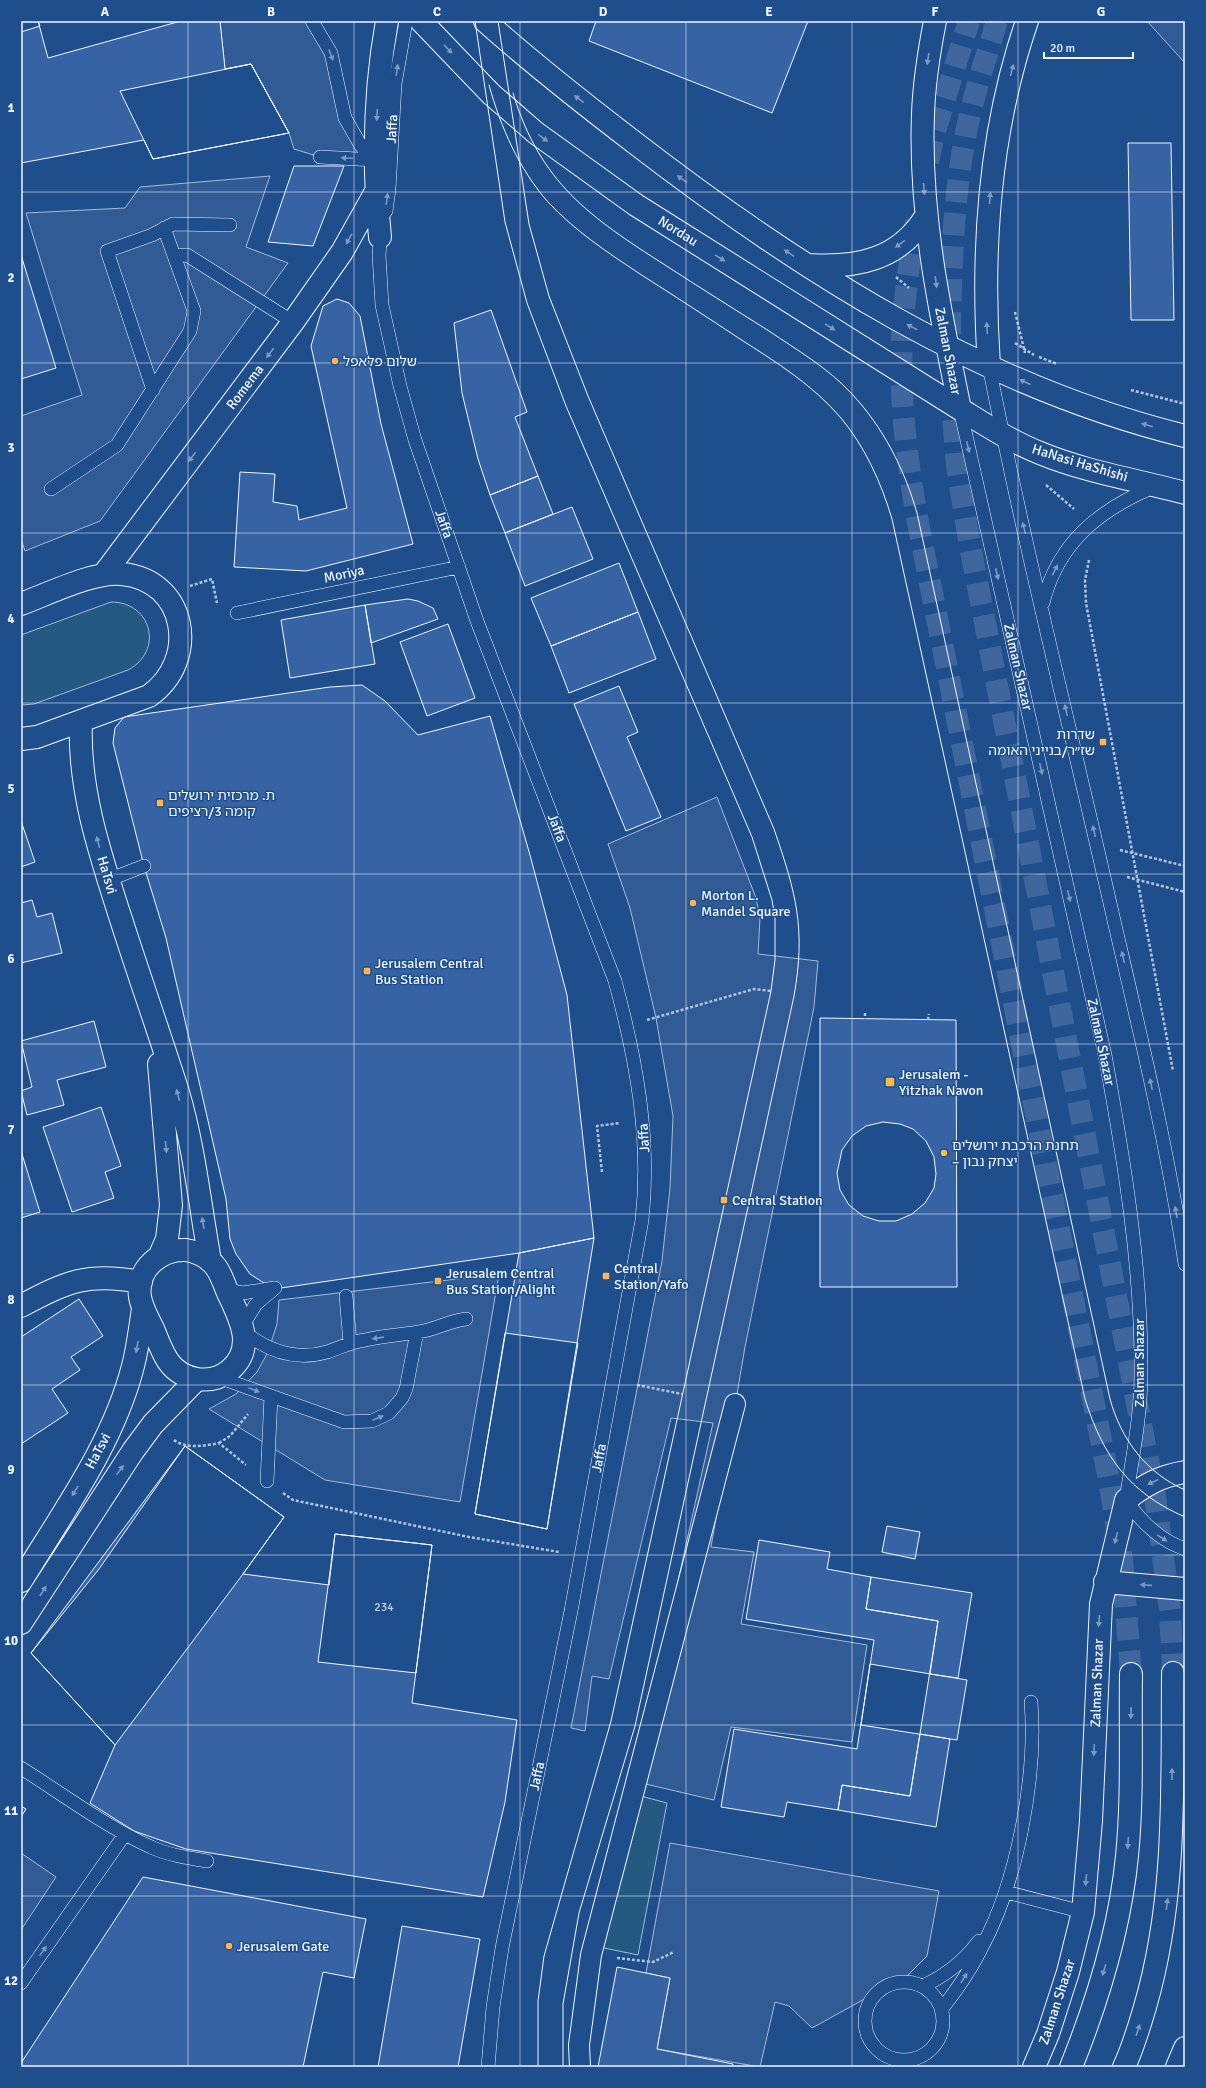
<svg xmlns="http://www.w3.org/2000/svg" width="1206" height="2088" font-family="Signika,'Noto Sans Hebrew',sans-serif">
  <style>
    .green { fill: #245a82; stroke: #a8bbd7 }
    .parking { fill: #305b95; stroke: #a8bbd7 }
    .building { fill: #3563a3; stroke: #f2f6ff; fill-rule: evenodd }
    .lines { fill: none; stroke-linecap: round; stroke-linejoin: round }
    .secondary-tunnel { stroke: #3f679d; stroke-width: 22; stroke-dasharray: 22 11; stroke-linecap: butt }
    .service-casing { stroke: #f2f6ff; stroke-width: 14 }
    .pedestrian-casing { stroke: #f2f6ff; stroke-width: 22 }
    .minor-casing { stroke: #f2f6ff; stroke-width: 24 }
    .tertiary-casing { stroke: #f2f6ff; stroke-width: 24 }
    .secondary-casing { stroke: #f2f6ff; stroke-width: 24 }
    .path { stroke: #b3c4dc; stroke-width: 2.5; stroke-dasharray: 3 2; stroke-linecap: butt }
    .service { stroke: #1f4e8c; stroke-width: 13 }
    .pedestrian { stroke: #1f4e8c; stroke-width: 20 }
    .minor { stroke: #1f4e8c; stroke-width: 22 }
    .tertiary { stroke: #1f4e8c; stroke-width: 22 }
    .secondary { stroke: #1f4e8c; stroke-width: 22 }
    .tram { stroke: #f2f6ff; stroke-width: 1 }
    .oneway { fill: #7e9ac0 }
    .grid { fill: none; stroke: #f2f6ff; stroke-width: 1; stroke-opacity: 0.55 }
    .poi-dot { fill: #ffb74d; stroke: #1f4e8c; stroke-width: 1.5 }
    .labels { text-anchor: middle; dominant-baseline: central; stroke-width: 3; stroke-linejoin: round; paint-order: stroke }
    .number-label { font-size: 12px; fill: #c3d1e8 }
    .street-label { font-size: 14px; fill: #f2f6ff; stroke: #1f4e8c }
    .poi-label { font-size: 14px; fill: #f2f6ff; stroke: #1f4e8c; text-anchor: start }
    .neatline { fill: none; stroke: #f2f6ff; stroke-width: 1.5 }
    .grid-label { font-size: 13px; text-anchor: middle; font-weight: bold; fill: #f2f6ff }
  </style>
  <rect width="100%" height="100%" fill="#1f4e8c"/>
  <!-- green -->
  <path class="green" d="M111,602C152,602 164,651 128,670L34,704L21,705V635Z
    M637,1795L667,1803L638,1955L599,1947Z"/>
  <!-- parking -->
  <path class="parking" d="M220,21H312L325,41L341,103L369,152L320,157L294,149L289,133L251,64L225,69Z
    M1147,21H1185V63Z
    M270,176L246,247L288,263L100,521L25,551L21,539V416L82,395L26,213L125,208L140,187Z
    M717,797L756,898L760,918L758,954L818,961L814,1007L745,1347L711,1547L754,1552L741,1624L867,1645L852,1742L731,1727L714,1800L637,1782L642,1743L713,1423L671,1418L609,1679L592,1676L585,1731L571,1728L662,1261L670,1188L673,1116L656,1018L630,908L608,844Z
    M499,1274L460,1502L325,1480L209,1409L236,1394L257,1372L268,1352L277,1324L279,1300Z
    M670,1843L939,1891L927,1956L908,1975L812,2028L789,2006L775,2002L760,2067L657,2049L670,1978L646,1973Z
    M21,1853L56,1877L21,1930Z"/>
  <!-- building -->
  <path class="building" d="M38,21H220L225,69L251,64L289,133L153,159L144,140L21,163V32L40,26Z
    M38,21H181L48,58Z
    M596,21H808L772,113L589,41Z
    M251,64L289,133L153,159L120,91Z
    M1128,143H1171L1174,320H1131Z
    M294,166H344L313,246L268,242Z
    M21,255L56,368L21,379Z
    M337,299L349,303L360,316L381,424L413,544L306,571L234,567L240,472L275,474L273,502L297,506L299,520L347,508L311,346L323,306Z
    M491,310L527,412L515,417L538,476L490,495L478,459L462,393L454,323Z
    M538,476L553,514L505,533L490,495Z
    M572,507L593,559L525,586L505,533Z
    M619,563L638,612L551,646L531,598Z
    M408,599L418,601L433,608L438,619L371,643L365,605Z
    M365,605L375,664L290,678L281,620Z
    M638,612L656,659L569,693L551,646Z
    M448,624L475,698L427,716L400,642Z
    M362,685L385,701L418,735L490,716L530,855L567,995L594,1238L519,1253L281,1288L267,1285L250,1274L236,1254L230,1239L226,1199L166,938L144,866L113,743L115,728L124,717L330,687Z
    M619,686L638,732L627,737L661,817L626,831L574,704Z
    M21,821L35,862L21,867Z
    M32,900L37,917L52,913L62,953L21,963V903Z
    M820,1018L956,1020L957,1287H820ZM883,1122L900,1124L913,1129L926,1141L934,1157L936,1174L934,1188L925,1203L912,1214L896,1221H879L863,1216L849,1205L840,1190L837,1173L842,1150L852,1136L866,1126Z
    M94,1021L106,1067L57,1080L64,1105L27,1115L21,1091L32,1087L21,1041Z
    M101,1107L121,1166L105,1172L114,1198L72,1212L43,1127Z
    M21,1151L40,1212L21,1218Z
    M594,1238L547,1529L475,1514L519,1253Z
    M79,1299L103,1336L71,1357L80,1370L52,1389L68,1413L21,1444V1337Z
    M505,1333L578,1343L547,1529L475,1514Z
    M185,1446L284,1517L243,1574L329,1585L335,1534L432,1545L412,1703L517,1720L505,1802L483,1897L186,1849L134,1831L90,1803L115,1745L31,1653L99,1569Z
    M185,1446L284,1517L243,1574L115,1745L31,1653Z
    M887,1526L920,1532L915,1559L882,1552Z
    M335,1534L432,1545L416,1673L318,1662Z
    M759,1540L830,1552L827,1569L871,1577L866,1609L938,1621L910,1796L842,1785L838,1810L787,1802L784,1817L721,1807L734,1729L857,1749L874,1640L746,1619Z
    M871,1577L972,1593L958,1678L930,1674L938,1621L866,1609Z
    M870,1664L967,1680L957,1740L861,1725Z
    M920,1734L950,1739L936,1827L838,1810L842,1785L910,1796Z
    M21,1806L26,1809L21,1817Z
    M143,1877L366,1919L354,1978L323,1972L303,2067H21V2063Z
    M402,1926L480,1939L458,2067H378Z
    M617,1967L670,1978L657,2049L733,2064V2067H598Z"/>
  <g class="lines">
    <!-- secondary-tunnel -->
    <path class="secondary-tunnel" d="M928,162L934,134L969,21
      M916,221C910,259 904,297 902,336C899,399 907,462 918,523L1109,1480L1122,1560L1131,1674
      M950,334C951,260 954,174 973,102C980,75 989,48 997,21
      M951,387L957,467L970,546L1155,1496L1170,1610L1173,1673"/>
    <defs>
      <path id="service" d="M312,21L331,53L345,118L361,146L375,160
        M320,157L375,160
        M386,211L389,189L395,84L406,21
        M381,231L379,255L382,305L400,386L415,440L477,621L615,981C636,1058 651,1139 642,1220L571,1611L502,1948L493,2007L488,2067
        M174,256L187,255L293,322
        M989,366C1026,554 1073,739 1115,925C1141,1037 1168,1150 1185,1264
        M153,390L107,251L152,235L173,224L230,225
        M960,409L1105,1055C1124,1160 1142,1267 1141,1374C1141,1416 1132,1459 1126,1500C1141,1522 1159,1540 1185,1549
        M51,489L117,445L190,331L194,311L164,228
        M1043,603C1058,542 1100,509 1156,486
        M237,613L459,567
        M108,880L144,866
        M227,1290L243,1293L274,1288
        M346,1296L350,1343
        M243,1325L256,1304L275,1288
        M244,1332C268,1351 296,1361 327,1352C339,1348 351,1342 365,1340C385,1335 407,1335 428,1330C443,1326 450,1321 466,1319
        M218,1377L344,1422L372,1421L389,1413L402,1398L406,1389L417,1332
        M267,1481L271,1396
        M21,1768C61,1793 108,1828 151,1847C168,1855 188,1858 207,1861
        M1006,1892L1083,1912
        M865 2021a39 39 0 1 1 78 0a39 39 0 1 1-78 0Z
        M21,1983L125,1834
        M923,1986C945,1976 964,1961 979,1941
        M941,2010C956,1991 970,1971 981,1949C1017,1883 1037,1777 1031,1702"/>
      <path id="pedestrian" d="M580,2067L579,2045L591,1955L735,1404"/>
      <path id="minor" d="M380,237C373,165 374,93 387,21
        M104,574L293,322L342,252L375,193
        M21,604C48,594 94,571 122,574C187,580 200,660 149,696L37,737L21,739
        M81,721C78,787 99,851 119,913C138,973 159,1032 178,1092C194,1146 200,1205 210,1261
        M159,1064L171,1205L167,1239L160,1255
        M186,1250C197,1252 208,1257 215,1266C221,1273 224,1284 228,1293C240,1318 256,1348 230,1370C211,1386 182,1381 168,1361C162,1352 158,1341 154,1331C149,1320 142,1309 140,1297C136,1269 160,1249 186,1250Z
        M21,1306C68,1281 88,1272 141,1282
        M21,1581C63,1512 113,1444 133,1366C138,1347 140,1327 143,1309
        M21,1623L133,1451L153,1424L196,1380"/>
      <path id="tertiary" d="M421,21L491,94L536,133L636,205L960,409C986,425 1012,442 1040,453C1086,472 1137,480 1185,493
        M485,21C533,64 584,104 635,143C800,270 981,386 1185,436
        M935,21C929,52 924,83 923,114C919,214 940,312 960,409
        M809,265C857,268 899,260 926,216
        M989,366C981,250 989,132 1027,21
        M1105,1582L1185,1589
        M1034,2067L1048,2034L1068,1972L1083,1912L1091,1821L1101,1604L1126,1500C1144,1485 1161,1476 1185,1472
        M1177,2067L1185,2048"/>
      <path id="secondary" d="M1071,2067C1098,2000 1120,1928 1127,1856C1133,1796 1130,1734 1131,1674
        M1124,2067C1133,2048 1139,2027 1145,2007C1177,1897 1172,1787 1173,1673"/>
    </defs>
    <!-- service casing -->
    <use href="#service" class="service-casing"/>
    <!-- pedestrian casing -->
    <use href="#pedestrian" class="pedestrian-casing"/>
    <!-- minor casing -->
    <use href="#minor" class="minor-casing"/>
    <!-- tertiary casing -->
    <use href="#tertiary" class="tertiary-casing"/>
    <!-- secondary casing -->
    <use href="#secondary" class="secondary-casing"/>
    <!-- path -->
    <path class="path" d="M896,277L909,288
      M1015,312L1025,353
      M1015,343L1034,355
      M1039,357L1057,364
      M1131,390L1185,404
      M1046,485L1074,509
      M1089,560L1085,580L1086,603L1173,1071
      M190,586L212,579L217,603
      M1120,850L1185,866
      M1127,877L1185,892
      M865,1013V1019
      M647,1020L754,989L771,991
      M928,1020L929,1014
      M602,1172L597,1126L620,1123
      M637,1385L682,1394
      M174,1440C186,1449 205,1446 219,1443L246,1465
      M219,1443L230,1436L248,1414
      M283,1493L293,1500L469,1537L559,1552
      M617,1958L653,1962L674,1952
      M895,2059L896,2067"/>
    <!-- service -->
    <use href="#service" class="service"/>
    <!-- pedestrian -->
    <use href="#pedestrian" class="pedestrian"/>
    <!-- minor -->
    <use href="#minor" class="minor"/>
    <!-- tertiary -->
    <use href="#tertiary" class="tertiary"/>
    <!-- secondary -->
    <use href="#secondary" class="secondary"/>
    <!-- tram -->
    <path class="tram" d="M475,21L505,222L527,303L566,406L752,837L772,900L775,918V960L771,991L611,1721L544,1956L538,2001V2067
      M498,21L529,224L549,296L588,396L774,829C796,893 806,928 794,996L635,1726L579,1913L563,2004V2067
      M489,85C501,128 519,169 548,202C575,231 607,252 640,274C673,295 707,317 740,339C776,362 813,385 841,418C865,447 881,482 892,519L1085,1399C1103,1456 1129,1493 1185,1517
      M513,93C540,183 590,217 665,265C699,287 734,309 769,331C797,350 828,368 851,393C883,427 904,468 917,513L1110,1399C1121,1439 1146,1473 1185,1490"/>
  </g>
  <!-- one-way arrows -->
  <defs><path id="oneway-solid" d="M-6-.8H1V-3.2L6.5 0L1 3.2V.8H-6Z"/></defs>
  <g class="oneway">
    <use href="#oneway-solid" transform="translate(448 49) rotate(46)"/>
    <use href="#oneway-solid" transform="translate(331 55) rotate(70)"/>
    <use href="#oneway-solid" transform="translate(928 59) rotate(99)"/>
    <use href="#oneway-solid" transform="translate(397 70) rotate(-81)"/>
    <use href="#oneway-solid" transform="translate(1012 70) rotate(-76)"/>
    <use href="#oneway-solid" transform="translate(579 99) rotate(-142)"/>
    <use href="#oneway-solid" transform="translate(377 115) rotate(94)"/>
    <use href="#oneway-solid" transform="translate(543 138) rotate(36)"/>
    <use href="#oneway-solid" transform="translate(347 158) rotate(-178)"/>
    <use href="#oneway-solid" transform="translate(682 179) rotate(-145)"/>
    <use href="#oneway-solid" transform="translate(924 189) rotate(86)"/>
    <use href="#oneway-solid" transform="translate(990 198) rotate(-86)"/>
    <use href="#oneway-solid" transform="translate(387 199) rotate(-82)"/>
    <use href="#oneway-solid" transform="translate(349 239) rotate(120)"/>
    <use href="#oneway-solid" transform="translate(900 244) rotate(144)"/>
    <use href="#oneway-solid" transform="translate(789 253) rotate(-146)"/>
    <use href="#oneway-solid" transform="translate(720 258) rotate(32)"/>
    <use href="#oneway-solid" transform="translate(936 282) rotate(82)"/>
    <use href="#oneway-solid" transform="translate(830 327) rotate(32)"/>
    <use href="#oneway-solid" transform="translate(912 327) rotate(-153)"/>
    <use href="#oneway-solid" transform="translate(987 328) rotate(-93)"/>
    <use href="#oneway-solid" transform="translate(270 353) rotate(127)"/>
    <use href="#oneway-solid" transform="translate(1025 382) rotate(-156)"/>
    <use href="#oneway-solid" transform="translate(1147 425) rotate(-164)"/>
    <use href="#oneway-solid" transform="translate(968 447) rotate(77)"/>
    <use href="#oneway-solid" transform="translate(192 457) rotate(127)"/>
    <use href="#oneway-solid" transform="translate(1024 528) rotate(-103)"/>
    <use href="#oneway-solid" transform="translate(1055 570) rotate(-63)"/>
    <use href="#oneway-solid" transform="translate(997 574) rotate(77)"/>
    <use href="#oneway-solid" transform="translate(1066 710) rotate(-103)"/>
    <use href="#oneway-solid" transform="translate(1041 769) rotate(77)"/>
    <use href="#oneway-solid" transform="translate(1094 831) rotate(-103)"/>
    <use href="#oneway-solid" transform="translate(98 842) rotate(-105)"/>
    <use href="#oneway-solid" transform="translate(1069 896) rotate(77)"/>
    <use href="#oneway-solid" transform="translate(1123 957) rotate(-103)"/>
    <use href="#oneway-solid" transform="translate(1151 1084) rotate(-102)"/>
    <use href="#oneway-solid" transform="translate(178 1095) rotate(-105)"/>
    <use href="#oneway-solid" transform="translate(166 1147) rotate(85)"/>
    <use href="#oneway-solid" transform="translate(1176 1212) rotate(-100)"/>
    <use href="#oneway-solid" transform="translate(203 1223) rotate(-100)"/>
    <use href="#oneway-solid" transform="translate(378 1338) rotate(172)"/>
    <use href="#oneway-solid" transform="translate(137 1347) rotate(100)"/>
    <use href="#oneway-solid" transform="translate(254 1390) rotate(21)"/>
    <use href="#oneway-solid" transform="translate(378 1418) rotate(-23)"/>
    <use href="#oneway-solid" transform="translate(120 1470) rotate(-55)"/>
    <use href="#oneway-solid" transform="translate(1153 1482) rotate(154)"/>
    <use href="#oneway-solid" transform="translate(75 1491) rotate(121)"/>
    <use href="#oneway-solid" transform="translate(1116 1538) rotate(104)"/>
    <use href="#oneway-solid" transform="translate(1162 1538) rotate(32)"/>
    <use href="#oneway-solid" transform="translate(1146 1585) rotate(-176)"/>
    <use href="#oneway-solid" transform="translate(43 1591) rotate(-58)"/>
    <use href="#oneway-solid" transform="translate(1099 1621) rotate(95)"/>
    <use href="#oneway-solid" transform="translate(1131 1713) rotate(91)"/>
    <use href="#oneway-solid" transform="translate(1094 1750) rotate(93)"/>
    <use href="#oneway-solid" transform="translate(1172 1774) rotate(-90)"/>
    <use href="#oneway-solid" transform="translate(1128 1843) rotate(94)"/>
    <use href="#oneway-solid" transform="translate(1086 1880) rotate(95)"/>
    <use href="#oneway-solid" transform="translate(1167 1904) rotate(-83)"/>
    <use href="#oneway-solid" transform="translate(43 1951) rotate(-55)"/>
    <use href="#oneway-solid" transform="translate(1104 1970) rotate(107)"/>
    <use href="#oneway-solid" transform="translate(964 1978) rotate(-58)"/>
    <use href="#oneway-solid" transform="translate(1138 2030) rotate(-72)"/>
  </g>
  <!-- grid -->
  <path class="grid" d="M188,21V2067M354,21V2067M520,21V2067M686,21V2067M852,21V2067M1018,21V2067M21,192H1185M21,363H1185M21,533H1185M21,703H1185M21,874H1185M21,1044H1185M21,1214H1185M21,1385H1185M21,1555H1185M21,1725H1185M21,1896H1185"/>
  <!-- markers -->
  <g class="poi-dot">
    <circle cx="335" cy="361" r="4"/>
    <rect x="1099" y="738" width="8" height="8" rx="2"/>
    <rect x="156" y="799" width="8" height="8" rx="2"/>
    <circle cx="693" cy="903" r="4"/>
    <rect x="363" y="967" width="8" height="8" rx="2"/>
    <rect x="885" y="1077" width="10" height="10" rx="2"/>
    <circle cx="944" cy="1153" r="4"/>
    <rect x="720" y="1196" width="8" height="8" rx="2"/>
    <rect x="602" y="1272" width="8" height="8" rx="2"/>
    <rect x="434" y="1277" width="8" height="8" rx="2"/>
    <circle cx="229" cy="1946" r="4"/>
  </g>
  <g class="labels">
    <!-- number labels -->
    <g class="number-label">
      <text x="384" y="1607">234</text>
    </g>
    <!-- street labels -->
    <g class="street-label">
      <text transform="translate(392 129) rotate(-87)">Jaffa</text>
      <text transform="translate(678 231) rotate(32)">Nordau</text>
      <text transform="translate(948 351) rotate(79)">Zalman Shazar</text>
      <text transform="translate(245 387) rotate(-53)">Romema</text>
      <text transform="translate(1080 463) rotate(17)">HaNasi HaShishi</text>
      <text transform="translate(444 524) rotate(71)">Jaffa</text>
      <text transform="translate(344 574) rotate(-12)">Moriya</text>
      <text transform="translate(1018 667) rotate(77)">Zalman Shazar</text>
      <text transform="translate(557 828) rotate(69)">Jaffa</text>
      <text transform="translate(107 875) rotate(74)">HaTsvi</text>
      <text transform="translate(1101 1042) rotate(78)">Zalman Shazar</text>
      <text transform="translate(644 1138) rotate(-94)">Jaffa</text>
      <text transform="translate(1139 1363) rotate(-90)">Zalman Shazar</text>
      <text transform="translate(98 1451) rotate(-62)">HaTsvi</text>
      <text transform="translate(599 1458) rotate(-79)">Jaffa</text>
      <text transform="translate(1097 1683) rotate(-88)">Zalman Shazar</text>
      <text transform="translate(537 1776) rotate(-78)">Jaffa</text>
      <text transform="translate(1057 2002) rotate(-72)">Zalman Shazar</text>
    </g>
    <!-- poi labels -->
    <g class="poi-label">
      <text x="343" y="361">שלום פלאפל</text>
      <text x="1095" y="734" text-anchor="end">שדרות<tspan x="1095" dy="16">שז״ר/בנייני האומה</tspan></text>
      <text x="168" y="795">ת. מרכזית ירושלים<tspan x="168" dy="16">קומה 3/רציפים</tspan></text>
      <text x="701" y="895">Morton L.<tspan x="701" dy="16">Mandel Square</tspan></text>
      <text x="375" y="963">Jerusalem Central<tspan x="375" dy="16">Bus Station</tspan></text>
      <text x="899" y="1074">Jerusalem -<tspan x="899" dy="16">Yitzhak Navon</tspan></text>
      <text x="952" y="1145">תחנת הרכבת ירושלים<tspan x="952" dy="16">– יצחק נבון</tspan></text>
      <text x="732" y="1200">Central Station</text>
      <text x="614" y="1268">Central<tspan x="614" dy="16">Station/Yafo</tspan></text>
      <text x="446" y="1273">Jerusalem Central<tspan x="446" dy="16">Bus Station/Alight</tspan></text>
      <text x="237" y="1946">Jerusalem Gate</text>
    </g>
  </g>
  <!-- border -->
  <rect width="1206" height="2088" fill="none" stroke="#1f4e8c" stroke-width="44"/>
  <!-- scale -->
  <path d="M1044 52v6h89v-6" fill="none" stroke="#f2f6ff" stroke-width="2"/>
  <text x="1050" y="52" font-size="12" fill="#f2f6ff" stroke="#1f4e8c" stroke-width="3" paint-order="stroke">20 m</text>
  <rect x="22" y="22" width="1162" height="2044" class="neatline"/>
  <g class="grid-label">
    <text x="105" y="16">A</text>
    <text x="271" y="16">B</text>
    <text x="437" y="16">C</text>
    <text x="603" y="16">D</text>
    <text x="769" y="16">E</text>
    <text x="935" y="16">F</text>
    <text x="1101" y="16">G</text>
    <text x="11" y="112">1</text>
    <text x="11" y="282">2</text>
    <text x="11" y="452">3</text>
    <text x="11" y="623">4</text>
    <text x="11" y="793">5</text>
    <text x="11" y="963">6</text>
    <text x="11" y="1134">7</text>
    <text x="11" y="1304">8</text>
    <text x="11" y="1474">9</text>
    <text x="11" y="1645">10</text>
    <text x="11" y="1815">11</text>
    <text x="11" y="1985">12</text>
  </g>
</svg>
